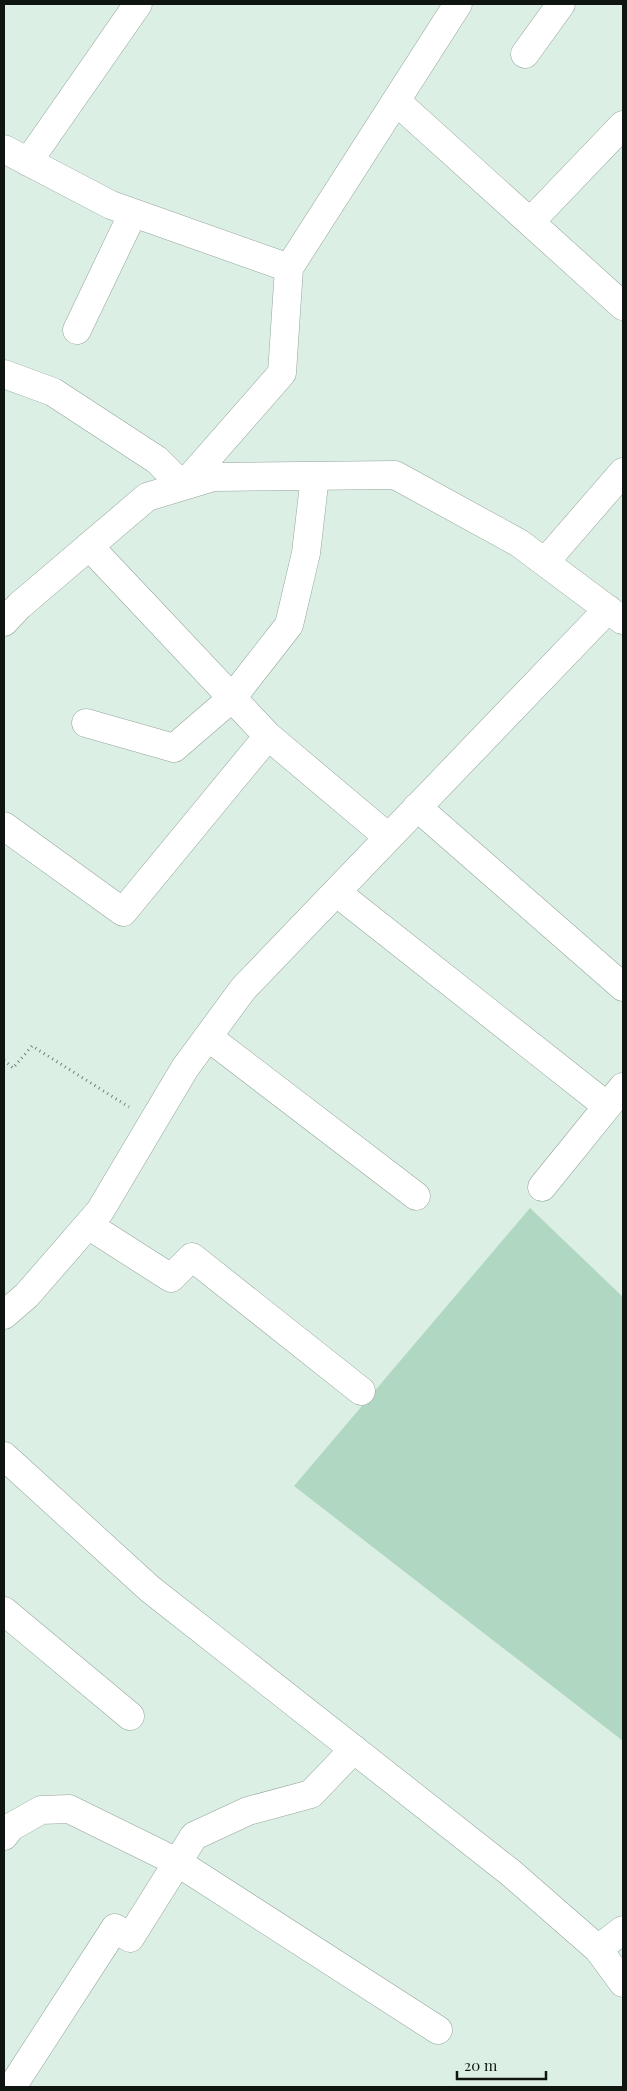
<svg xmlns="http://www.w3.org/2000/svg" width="627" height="2091" font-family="'Playfair Display',serif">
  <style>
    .green { fill: #b0d7c1 }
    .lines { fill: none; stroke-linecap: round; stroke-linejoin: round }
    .minor-casing { stroke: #93a59b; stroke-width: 29 }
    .path { stroke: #738078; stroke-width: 3; stroke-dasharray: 1 4; stroke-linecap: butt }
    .minor { stroke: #fff; stroke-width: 28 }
  </style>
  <rect width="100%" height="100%" fill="#dcefe4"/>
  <!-- green -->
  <path class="green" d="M530,1208L623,1297V1741L294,1486Z"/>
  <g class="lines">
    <defs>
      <path id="minor" d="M525,54L561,4
        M396,101L623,306
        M4,149L111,205L289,268
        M28,162L138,4
        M531,221L623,125
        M77,330L133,213
        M4,374L53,392L157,460L183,486L282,373L289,268L458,4
        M89,546L268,736L388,837
        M545,562L623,472
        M4,622L19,606L147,497L213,477L395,475L519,543L622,620
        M86,723L174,748L232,698L289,625L306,553L315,476
        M417,807L623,987
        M4,826L123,912L268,736
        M336,892L607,1106
        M208,1037L416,1196
        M542,1187L623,1087
        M88,1225L171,1278L192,1257L361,1391
        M4,1315L27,1295L100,1211L185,1068L243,989L608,609
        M4,1456L150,1589L511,1873L598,1949L623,1983
        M4,1611L130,1716
        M4,1836L11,1827L41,1810L69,1809L177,1862L438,2030
        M598,1949L623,1930
        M12,2087L115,1928L130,1938L194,1836L248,1811L311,1794L354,1749"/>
    </defs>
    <!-- minor casing -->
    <use href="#minor" class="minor-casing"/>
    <!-- path -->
    <path class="path" d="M4,1060L13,1068L32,1046L129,1107"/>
    <!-- minor -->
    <use href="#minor" class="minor"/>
  </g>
  <!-- border -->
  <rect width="627" height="2091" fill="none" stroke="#0f1612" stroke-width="10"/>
  <!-- scale -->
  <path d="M457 2071v8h89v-8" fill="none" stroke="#0f1612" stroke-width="2.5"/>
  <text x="464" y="2071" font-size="15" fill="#0f1612" stroke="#dcefe4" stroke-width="4" paint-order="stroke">20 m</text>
</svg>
